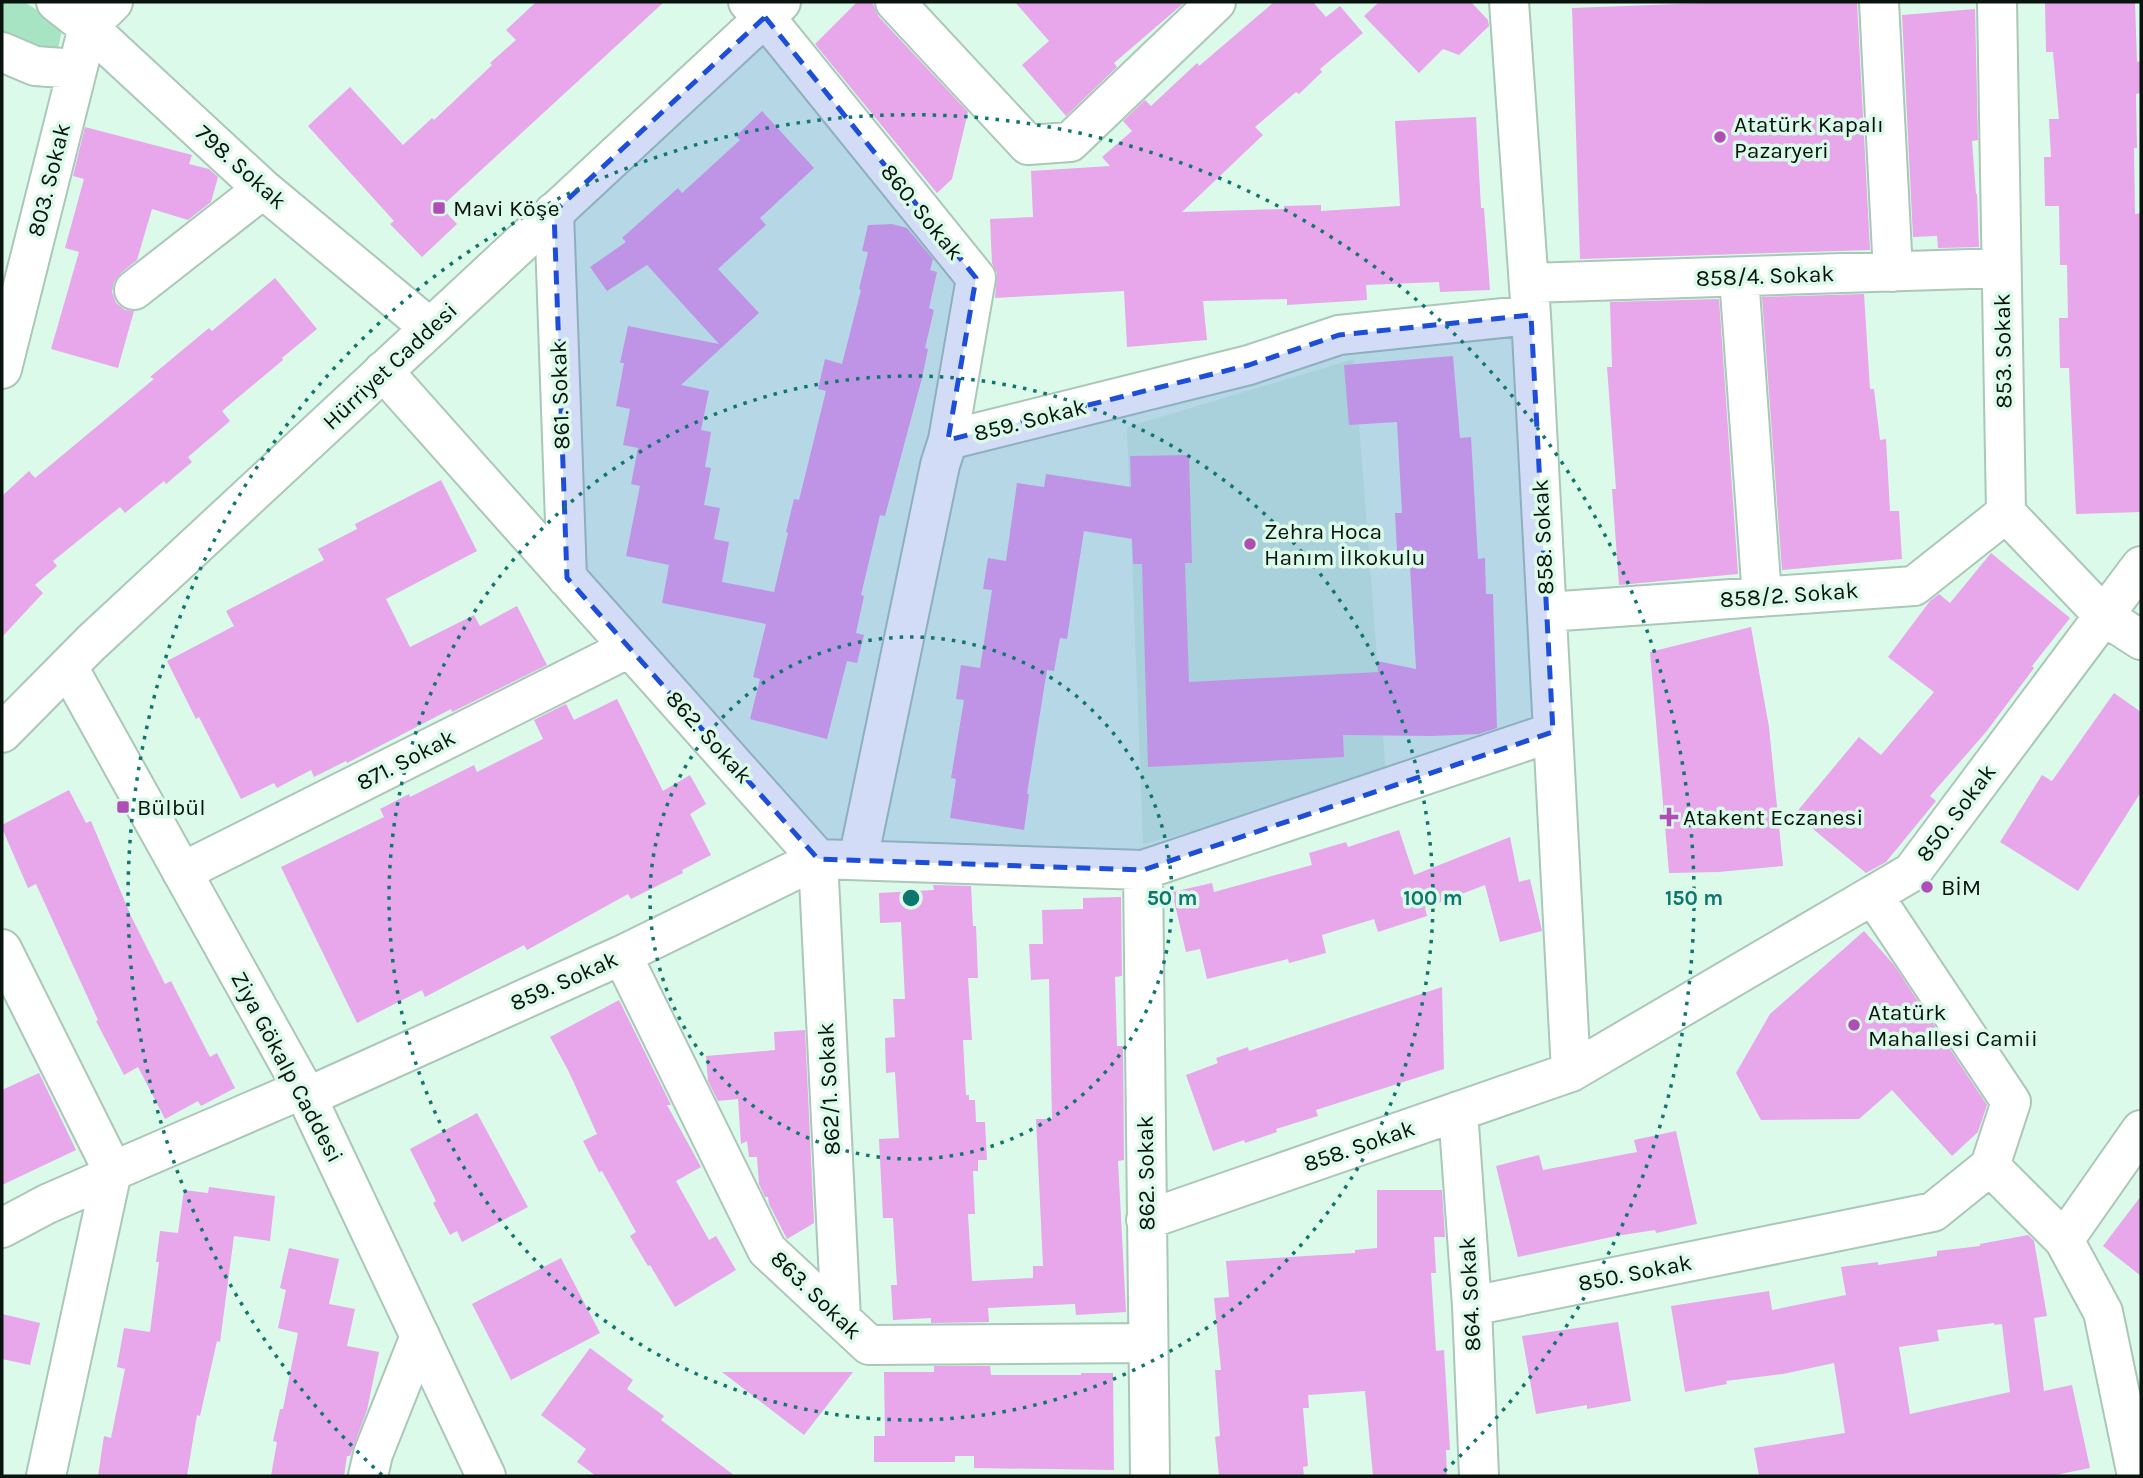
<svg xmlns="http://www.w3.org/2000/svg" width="2143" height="1478" font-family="Karla,sans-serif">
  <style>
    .built { fill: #ccf2dd }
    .green { fill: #a6e4c4 }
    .building { fill: #e8a6eb; fill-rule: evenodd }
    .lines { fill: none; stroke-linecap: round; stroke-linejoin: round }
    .minor-casing { stroke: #aac7b7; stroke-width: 42 }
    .major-casing { stroke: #aac7b7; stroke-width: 42 }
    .minor { stroke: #fff; stroke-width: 38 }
    .major { stroke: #fff; stroke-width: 38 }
    .marked { fill: #1d4ed8; fill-opacity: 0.2; stroke: #1d4ed8; stroke-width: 5; stroke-dasharray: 14 9; stroke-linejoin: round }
    .ring { fill: none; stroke: #0f766e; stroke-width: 3.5; stroke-dasharray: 3.5 7 }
    .poi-dot { fill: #af4eb5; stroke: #dcfaea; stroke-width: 2.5 }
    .labels { text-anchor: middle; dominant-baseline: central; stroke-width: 7; stroke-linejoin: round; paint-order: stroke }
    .poi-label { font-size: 23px; fill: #09140e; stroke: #dcfaea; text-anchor: start }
    .street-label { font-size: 23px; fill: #09140e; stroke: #dcfaea }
    .centre { fill: #0f766e; stroke: #dcfaea; stroke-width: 3.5 }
    .ring-label { font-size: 21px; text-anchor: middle; font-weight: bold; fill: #0f766e; stroke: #dcfaea; stroke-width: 7; stroke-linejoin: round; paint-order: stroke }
  </style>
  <rect width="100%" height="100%" fill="#dcfaea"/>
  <!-- built -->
  <path class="built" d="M1354,359L1386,775L1258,814L1143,844L1127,427Z"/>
  <!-- green -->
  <path class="green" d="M2,2H24L63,26L56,57L2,39Z"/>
  <!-- building -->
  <path class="building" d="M536,2H664L441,207L457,224L422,257L390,224L394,221L308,126L350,87L403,145L432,118L434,120L492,65L490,63L516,40L506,30Z
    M857,2H872L879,17L968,112L952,179L937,193L815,44Z
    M1015,2H1185L1114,63L1117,67L1066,116L1022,65L1049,41Z
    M1274,2H1313L1326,17L1340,6L1363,33L1320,69L1322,72L1299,94L1296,92L1255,127L1263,135L1182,212L1284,209V206L1321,205V211L1400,206L1395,121L1476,117L1481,208H1484L1490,290L1440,292L1439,282L1366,285L1367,300L1287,305V299L1203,301L1207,340L1127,347L1124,291L995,298L997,273L992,263L990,219L1033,217L1031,171L1110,166L1102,157L1132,131L1123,121L1145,100L1151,106L1197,63L1199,66Z
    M1379,2H1471L1488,20L1489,26L1459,55L1443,49L1419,73L1364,16Z
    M1731,2H1857L1870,250L1580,259L1572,8Z
    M2045,2H2135L2137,62L2141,61V93L2136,94L2137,148H2134L2135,214L2141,213V512L2076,514L2069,368H2060L2059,318H2068L2067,265H2060L2059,206H2045L2044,157H2051L2049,119H2059L2053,52H2046Z
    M1975,9L1978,140L1972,141L1976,194H1977L1979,247L1938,248L1937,236L1913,237L1902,15Z
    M762,111L814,168L760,218L766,225L718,269L759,313L681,385L709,391L701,430L711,432L705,467L711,468L704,505L720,508L714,539L729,542L722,582L774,592L788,533L786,532L794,499L799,500L826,391L818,389L825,359L842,364L861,290L859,289L868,252L862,251L868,225L892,224L907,228L933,259L930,270L937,272L929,308L934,310L925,348L928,349L922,378L885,516L880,515L861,595L864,596L856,633L864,635L857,663L847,661L827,739L750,719L760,679L753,677L766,624L662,603L669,565L626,556L640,486L631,484L638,448L623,445L630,409L616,406L624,363H620L628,326L719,344L647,265L607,291L590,267L626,242L622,238L678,188L682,193L740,140L736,136Z
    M85,127L192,155L189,164L209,169L218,177L211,202L188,220L152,209L137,260L121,273L114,282L112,292L116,303L125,310L134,311L118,368L51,349L79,252L65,248L84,179L73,176Z
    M275,278L317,329L282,358L283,360L222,411L230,421L188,457L192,462L166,484L164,481L125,513L120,507L53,561L57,566L35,585L43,593L2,637V496L29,471L35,478L154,379L150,377L209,328L212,331Z
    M1864,294L1870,389H1874L1880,440L1886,439L1890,511H1899L1902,559L1782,570L1762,297Z
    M1719,299L1738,574L1619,585L1612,489H1616L1607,367H1612L1610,302Z
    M1453,356L1460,438L1471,437L1478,559L1485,558L1486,594H1493L1497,728L1479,734L1432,736L1343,735L1344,757L1148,767L1142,564H1133L1132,539L1084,531L1067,639L1060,638L1054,671L1047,670L1027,794H1029L1024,830L950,818L956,779L951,778L964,700L956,699L961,665L980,668L992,590L983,589L988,558L1006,561L1017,483L1044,487L1046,474L1131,487L1130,456L1189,455L1192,563H1185L1189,682L1378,672L1377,661L1416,669L1409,550L1397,551L1395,513H1402L1397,422L1349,425L1344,365Z
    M441,480L477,551L386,599L410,647L474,615L480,626L517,606L547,665L452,712L451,709L347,763L346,761L314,777L311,770L277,788L274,783L241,799L199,717L196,719L167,661L234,626L226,611L324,560L318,549L357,529L355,524Z
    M1991,553L2070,618L2032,666L2034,668L1986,732L1930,796L1936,801L1886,862L1866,873L1795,814L1859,737L1881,755L1934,692L1888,657L1930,601L1939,594L1950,603Z
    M1751,627L1769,727L1783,866L1719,872L1669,873L1650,652Z
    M2114,693L2141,712V792L2078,891L2000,842L2042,775L2052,781Z
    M617,699L663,791L690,775L706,804L690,814L711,855L682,870L683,873L631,899L628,894L527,950L524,945L425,997L422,990L357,1023L281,867L384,817L380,809L409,794L410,797L474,765L477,772L543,739L534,720L566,704L574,720Z
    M69,790L86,823L91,821L131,916L165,984L171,981L210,1057L217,1053L235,1088L201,1106L198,1101L165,1119L138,1067L124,1075L96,1021L98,1020L36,884L28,888L2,828V825Z
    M1399,830L1414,875L1510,837L1519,882L1530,879L1542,931L1500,942L1485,885L1425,908L1427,916L1378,932L1374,919L1322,935L1326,953L1289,963L1288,959L1207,979L1200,949L1186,952L1172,892L1212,883L1214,892L1312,865L1309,853L1346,842L1348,847Z
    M933,885L971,886L973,926H976L978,978H968L972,1040H963L966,1095H969V1100H975L976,1122H985L987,1160H978V1171H973L975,1214H968L972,1281L1033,1278V1266H1043L1036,1119H1052L1049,979L1031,980L1029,944H1043L1042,910L1083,909V898L1121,897L1122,976L1115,977L1117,1046H1123L1124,1160L1118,1161L1126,1312L1076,1315L1075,1304L988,1308L989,1322L931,1323V1318L893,1320L891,1285H897L893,1218H883L879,1139L899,1138L895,1072L886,1073L885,1038L895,1037L893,999H905L901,922L880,923L879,893L934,890Z
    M1864,931L1894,965L1987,1105L1978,1132L1952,1156L1892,1090L1859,1119L1761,1120L1736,1073L1770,1014Z
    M1442,987L1444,1069L1316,1110L1318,1116L1276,1129L1277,1132L1245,1143L1244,1140L1213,1151L1186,1075L1218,1063L1216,1058L1248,1047L1249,1051Z
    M619,1000L671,1105H667L701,1167L676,1181L709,1240L716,1236L736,1270L675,1307L650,1265L648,1266L630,1236L636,1232L602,1171L599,1172L583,1141L597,1134L569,1072L550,1037Z
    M805,1030L814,1223L787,1239L769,1204L768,1197H765L759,1184L757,1157H749L747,1141L741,1144L738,1099L718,1101L708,1081L706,1056L775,1050L774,1032Z
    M39,1073L76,1150L2,1185V1090Z
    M477,1113L528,1207L462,1242L457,1231L450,1235L433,1203L436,1201L410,1149Z
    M1676,1131L1697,1224L1656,1233L1655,1230L1616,1236L1518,1257L1496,1166L1539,1155L1543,1170L1637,1152L1634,1140Z
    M209,1187L275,1196L270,1241L234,1236L220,1342L217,1341L200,1416L197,1415L187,1476H98L104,1436L111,1438L125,1369L117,1367L124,1328L150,1332L159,1262H156L160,1231L178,1233L184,1190L208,1193Z
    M1377,1190H1442L1445,1237H1434L1436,1273H1431L1436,1351L1444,1350L1450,1450H1446L1447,1476H1373L1365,1391L1308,1395L1309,1408H1303L1308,1466L1303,1467L1304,1476H1219L1215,1437L1220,1436L1215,1370H1221L1214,1298L1229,1297L1226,1261L1355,1253V1250L1377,1248Z
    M2141,1196V1276L2103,1246Z
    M2028,1235L2034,1241L2047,1316L2034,1318L2044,1391L2072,1385L2090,1468L2050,1476H1759L1754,1448L1845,1433L1834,1363L1783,1374L1726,1381L1727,1384L1685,1392L1671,1306L1769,1291L1772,1310L1846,1295L1841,1267L1878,1262V1265L1937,1256V1251L1980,1246V1244ZM1994,1323V1325L2002,1324L2010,1392L1910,1414L1899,1347L1939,1341L1937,1330Z
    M289,1248L339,1259L329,1304L355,1309L347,1346L379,1352L367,1410L350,1456H347L344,1476H271L277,1442L273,1441L280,1409H283L298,1333L278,1328L286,1290L280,1288Z
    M561,1258L600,1333L511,1380L472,1304Z
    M2,1314L40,1323L30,1365L2,1359Z
    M1618,1322L1631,1401L1587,1409V1405L1536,1414L1522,1336Z
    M590,1348L633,1380L627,1389L664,1416L661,1420L735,1476H596L577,1462L586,1449L541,1415Z
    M934,1366H990L991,1375H1081V1373H1113L1114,1470L974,1468V1456H955V1462H874V1436H885L884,1372H934Z
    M722,1372H853L804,1435Z"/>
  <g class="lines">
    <defs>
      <path id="minor" d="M56,2L88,27L263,189L430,328
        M748,2L765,17L976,278L948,440
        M895,2L1028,145L1070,142L1216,2
        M1509,2L1531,315L1571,1072
        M1879,2L1893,272
        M1997,2L2006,513L2104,616L2141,640
        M2,52L35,66L77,69
        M554,212L567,578
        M1739,277L1762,597
        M1529,283L2001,268
        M134,290L263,189
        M2,369L88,27L113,2
        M383,371L818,859L1143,870L1150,1476
        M1547,612L1914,586L2006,513
        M818,859L841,1319
        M858,860L940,465L948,440L1249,365L1339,335L1531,315
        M1143,870L1553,732
        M182,872L629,648
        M2,949L113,1171
        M622,955L767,1250L869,1345L1148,1343
        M307,1097L622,955L818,859
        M1458,1111L1472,1306L1479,1476
        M1146,1220L1571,1072L1873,895
        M2,1228L47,1204L111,1176L113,1171L303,1089
        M2064,1240L2141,1130
        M1472,1306L1933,1212L1990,1166
        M46,1476L111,1176
        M368,1476L373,1454L420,1336
        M2137,1476L2103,1312L2064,1240L1990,1166L2011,1102L1873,895L1912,872L2141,566"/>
      <path id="major" d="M68,667L303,1089L486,1476
        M2,733L91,643L781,2"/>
    </defs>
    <!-- minor casing -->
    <use href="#minor" class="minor-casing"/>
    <!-- major casing -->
    <use href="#major" class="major-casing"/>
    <!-- minor -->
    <use href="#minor" class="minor"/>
    <!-- major -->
    <use href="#major" class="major"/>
  </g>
  <!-- marked area -->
  <path class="marked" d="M765,17L976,278L948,440L1249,365L1339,335L1531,315L1553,732L1143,870L818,859L567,578L554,212Z"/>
  <!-- distance rings -->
  <g class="ring">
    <circle cx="911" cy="898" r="261"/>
    <circle cx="911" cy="898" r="522"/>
    <path d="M382 1475A783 783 0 1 1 1440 1475"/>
  </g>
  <!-- markers -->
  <g class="poi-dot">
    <circle cx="1720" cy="137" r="7"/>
    <rect x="432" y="201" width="14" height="14" rx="3.5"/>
    <circle cx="1250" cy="544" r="7"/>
    <rect x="116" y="800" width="14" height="14" rx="3.5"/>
    <path d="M1665.5 806.5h7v7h7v7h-7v7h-7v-7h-7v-7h7z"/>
    <circle cx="1927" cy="887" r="7"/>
    <circle cx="1854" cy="1025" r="7"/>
  </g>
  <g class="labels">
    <!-- poi labels -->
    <g class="poi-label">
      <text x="1734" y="124">Atatürk Kapalı<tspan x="1734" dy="26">Pazaryeri</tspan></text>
      <text x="453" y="208">Mavi Köşe</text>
      <text x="1264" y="531">Zehra Hoca<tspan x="1264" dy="26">Hanım İlkokulu</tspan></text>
      <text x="137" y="807">Bülbül</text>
      <text x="1683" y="817">Atakent Eczanesi</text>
      <text x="1941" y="887">BİM</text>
      <text x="1868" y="1012">Atatürk<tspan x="1868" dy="26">Mahallesi Camii</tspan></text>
    </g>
    <!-- street labels -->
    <g class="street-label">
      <text transform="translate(241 167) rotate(42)">798. Sokak</text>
      <text transform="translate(49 180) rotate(-76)">803. Sokak</text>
      <text transform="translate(922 212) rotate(51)">860. Sokak</text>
      <text transform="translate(1765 276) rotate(-2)">858/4. Sokak</text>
      <text transform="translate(2003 351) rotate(-91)">853. Sokak</text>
      <text transform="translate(390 366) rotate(-43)">Hürriyet Caddesi</text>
      <text transform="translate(560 395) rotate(-92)">861. Sokak</text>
      <text transform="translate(1030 420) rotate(-14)">859. Sokak</text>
      <text transform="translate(1543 537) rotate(-93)">858. Sokak</text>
      <text transform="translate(1789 595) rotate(-4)">858/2. Sokak</text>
      <text transform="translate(709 737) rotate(48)">862. Sokak</text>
      <text transform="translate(406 760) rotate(-27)">871. Sokak</text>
      <text transform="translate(1956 813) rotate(-53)">850. Sokak</text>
      <text transform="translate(564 981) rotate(-24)">859. Sokak</text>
      <text transform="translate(287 1067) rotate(62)">Ziya Gökalp Caddesi</text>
      <text transform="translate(829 1089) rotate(-93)">862/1. Sokak</text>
      <text transform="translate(1359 1146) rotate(-19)">858. Sokak</text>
      <text transform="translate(1146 1173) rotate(-91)">862. Sokak</text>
      <text transform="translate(1635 1273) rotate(-11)">850. Sokak</text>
      <text transform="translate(1470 1294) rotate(-93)">864. Sokak</text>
      <text transform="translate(816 1295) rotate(44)">863. Sokak</text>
    </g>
  </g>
  <circle cx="911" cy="898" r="10" class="centre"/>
  <g class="ring-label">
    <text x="1172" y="905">50 m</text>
    <text x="1433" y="905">100 m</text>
    <text x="1694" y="905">150 m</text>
  </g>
  <!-- border -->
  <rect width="2143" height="1478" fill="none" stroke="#09140e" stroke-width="7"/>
</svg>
